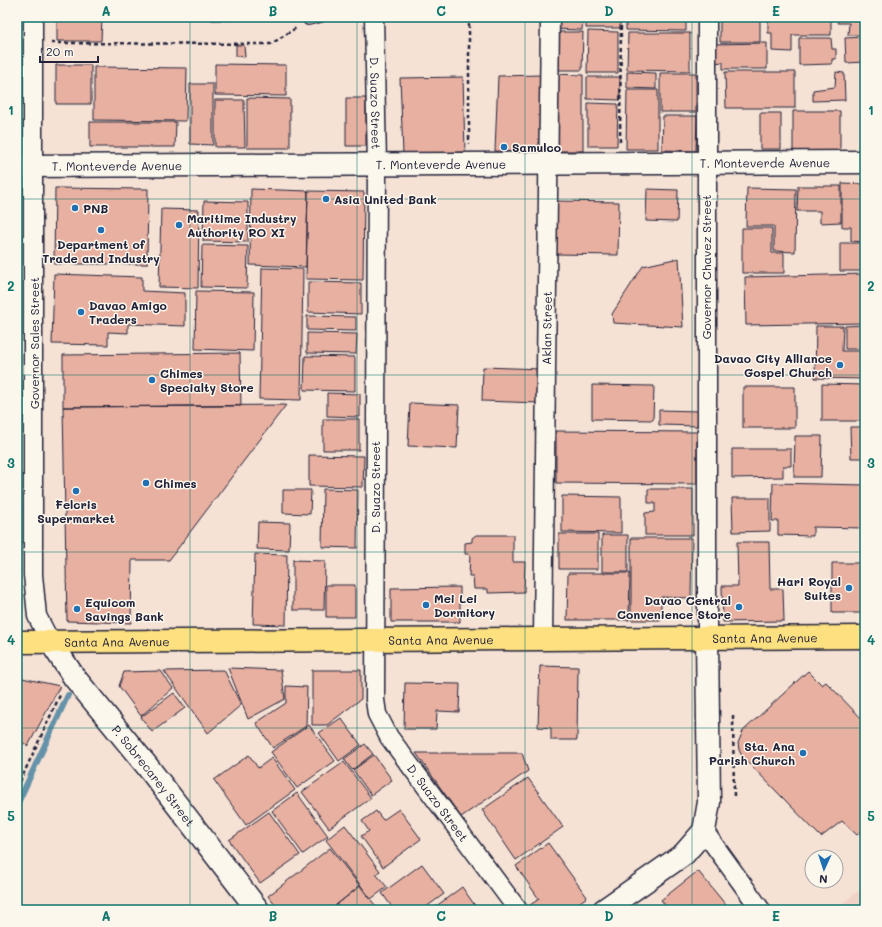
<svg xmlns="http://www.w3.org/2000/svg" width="882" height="927" font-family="Mali,sans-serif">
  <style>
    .built { fill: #f1d3c5 }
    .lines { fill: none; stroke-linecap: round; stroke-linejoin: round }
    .stream { stroke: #6592a8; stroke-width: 6 }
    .building { fill: #e8b0a0; stroke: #22223b }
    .service-casing { stroke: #22223b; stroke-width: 12 }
    .minor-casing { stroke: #22223b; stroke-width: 21 }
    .tertiary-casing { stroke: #22223b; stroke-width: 25 }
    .primary-casing { stroke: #22223b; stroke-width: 25 }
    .path { stroke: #22223b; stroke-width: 2.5; stroke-dasharray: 4 3; stroke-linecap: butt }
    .service { stroke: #fbf7ec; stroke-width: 9 }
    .minor { stroke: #fbf7ec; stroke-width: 18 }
    .tertiary { stroke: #fbf7ec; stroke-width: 22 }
    .primary { stroke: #fde080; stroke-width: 22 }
    .grid { fill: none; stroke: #0f766e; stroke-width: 1; stroke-opacity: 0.55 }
    .poi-dot { fill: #1f6fb2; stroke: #fbf7ec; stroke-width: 1.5 }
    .labels { text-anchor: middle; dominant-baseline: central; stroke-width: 3; stroke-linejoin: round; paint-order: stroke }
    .street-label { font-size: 12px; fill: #22223b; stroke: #fbf7ec }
    .poi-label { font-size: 12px; font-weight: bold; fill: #22223b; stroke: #fbf7ec; text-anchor: start }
    .neatline { fill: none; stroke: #0f766e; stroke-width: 1.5 }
    .grid-label { font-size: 13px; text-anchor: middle; font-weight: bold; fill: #0f766e }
  </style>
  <rect width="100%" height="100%" fill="#f5e2d5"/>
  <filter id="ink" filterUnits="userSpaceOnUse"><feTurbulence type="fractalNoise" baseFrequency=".025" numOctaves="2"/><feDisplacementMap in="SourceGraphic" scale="8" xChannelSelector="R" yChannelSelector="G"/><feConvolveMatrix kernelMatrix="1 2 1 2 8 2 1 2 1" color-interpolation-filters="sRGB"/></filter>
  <g filter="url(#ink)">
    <!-- built -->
    <path class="built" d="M865,886V910H833Z"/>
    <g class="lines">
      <!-- stream -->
      <path class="stream" d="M17,805L68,695"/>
    </g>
    <!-- building -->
    <path class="building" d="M57,17H102L101,41H57Z
      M211,17H237V20H211Z
      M554,17H583L582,30L554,29Z
      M586,17H620V28H586Z
      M626,17H686V31L626,30Z
      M791,17L831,18V35H792V52L772,51V33H768V19H791Z
      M838,17H865V35H848L849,23H838Z
      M760,18V42H720V19Z
      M588,31L618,32V73H587Z
      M552,32H583L582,70H551Z
      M628,33H690V71L627,70Z
      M865,37V62L846,63L845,38Z
      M799,38H831L832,49H836V59H832V64L799,65Z
      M767,43V69H723V62L714,63V44Z
      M236,45H244L245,57L236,56Z
      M215,64L286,65V96L215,95Z
      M56,65H91V104H56Z
      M94,67L187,68L186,121L94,120Z
      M627,72L656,73V89L627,88Z
      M725,72H795V108H726Z
      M836,72L844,73L845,100L813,101V90L835,87Z
      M660,73H696V112H660Z
      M550,74L583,75V151H550Z
      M542,75L545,153L495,151L498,76Z
      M463,77L465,152L403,154L400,78Z
      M587,77H620V100L587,99Z
      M190,84H213V145L190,144Z
      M627,90H658V149H626Z
      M247,98L290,99V148H247Z
      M346,98H366V146H346Z
      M215,100H244L245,147H215Z
      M588,103L618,104L617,146H588Z
      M793,111H840V154H793Z
      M760,113H781V149H760Z
      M663,116H697L696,151L662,150Z
      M90,122H176L175,147H90Z
      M842,183L865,184V242L851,241V227H842Z
      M798,186H841V222L820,223V211H797Z
      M55,188L148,189L147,264H54Z
      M747,188L796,189L795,252L774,251V226H746Z
      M251,189L308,191L306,267L250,265Z
      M647,189L678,190L677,222L646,221Z
      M308,191L364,192L363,280L306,279Z
      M204,201L248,202V242L203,241Z
      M556,201L619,202L618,255L555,254Z
      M161,209L199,210L198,288L159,287Z
      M742,228H772V253H784V273H742Z
      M840,243H865V271H840Z
      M202,245L248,246L247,288L201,287Z
      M679,258L683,327L613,323L612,314L643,266Z
      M262,268L303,269L301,400L259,399Z
      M54,274L142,277V291L185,293V326L128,324V333L108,332V345L52,344Z
      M865,274V323L746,325L745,277Z
      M308,282L361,283V314L308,312Z
      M196,291L254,292L253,351L195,349Z
      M307,316L356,317V331L307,330Z
      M865,325V349H845V326Z
      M816,326H843L842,351H865V379L815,378Z
      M307,333L357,334L356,354L307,353Z
      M240,353L241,406L63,407V355Z
      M305,356L355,357V391L304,390Z
      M483,367L541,369L540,403L482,401Z
      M822,384L865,385V411H862V421H822Z
      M592,385L654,386L653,420L592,419Z
      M743,387H795V428H743Z
      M327,393L360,394V417L327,416Z
      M410,403L459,405L457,448L408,446Z
      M286,405L169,560H132L131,623L67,621L63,407Z
      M659,410L699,411V426L659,425Z
      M323,419H359V450H323Z
      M850,427H865V458H851Z
      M556,431L697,432V484L556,483Z
      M795,436H822L821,477H794Z
      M732,449H791V466H783V477L732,478Z
      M309,455L364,456L363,487L309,486Z
      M773,483L865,485V528L813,527V536L778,535V521H772Z
      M323,489L358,490L357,548L322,547Z
      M648,489H693V535H645V513L655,512V503H648Z
      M283,490H311L310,514L283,513Z
      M562,496L621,497V533L562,532Z
      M732,498H770V531L733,532Z
      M258,522L290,523L289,550L257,549Z
      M559,534H598V569H559Z
      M476,535H513V562H525L524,592L488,593V589H474L473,576H469L470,554H465V543L472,542V538Z
      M602,535H628V572H602Z
      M631,538H692L691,598L661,597V620H631Z
      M737,542H769L770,589H783L784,621L723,622L722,586H738Z
      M255,554L287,555L286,625L253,624Z
      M293,560L325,561L324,610H293Z
      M832,563H865V613H832Z
      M568,573H630L629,620H567Z
      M326,585H355V617H326Z
      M460,587V622H391V588Z
      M540,666L578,667L577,740H551V728L538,727Z
      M228,668L281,670L285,699L248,719Z
      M224,670L241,705L208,733L164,671Z
      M312,670H361V699L327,725H312Z
      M161,671L173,688L141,716L119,686L124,672Z
      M808,671L822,685L826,682L865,722V828L857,835L842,821L821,837L742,756L739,750L738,743L743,731Z
      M17,677L60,686L28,746L17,739Z
      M405,683L460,684L459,712L437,711L436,729H404Z
      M286,686L307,687L306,726L273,748L256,723L286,703Z
      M174,693L185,708L152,732L141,717Z
      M341,718L361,745L339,761L319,733Z
      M309,725L335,761L297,788L271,752Z
      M365,744L373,754L352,770L344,759Z
      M416,753H522L528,771L461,817Z
      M249,755L258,768L272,758L295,790L246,825L214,780Z
      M374,755L392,780L371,795L353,770Z
      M344,762L371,798L329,828L302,792Z
      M528,778L563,827L516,860L482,810Z
      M297,793L328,836L303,854L272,811Z
      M399,809L421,839L383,867L361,836L369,831L362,821L376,811L383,820Z
      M269,812L300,855L260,883L229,840Z
      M345,825L380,871L376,874L387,887L371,899L326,840Z
      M548,843L587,897L569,910H534L530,905L539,899L516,866Z
      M330,848L360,886L330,910H279L268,896Z
      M422,864L444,894L422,910H394L382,893Z
      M698,871L730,910H669L661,900Z
      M360,886L379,910H340L336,905Z
      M462,887L478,910H431Z"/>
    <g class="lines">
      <defs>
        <path id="service" d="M308,20L321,17"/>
        <g id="minor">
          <path d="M33,17V575L37,616L50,641"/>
          <path id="s1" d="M374,17L377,164L375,700L377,714L389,737L518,910"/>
          <path d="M707,17V637"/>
          <path id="s2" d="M543,638L550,17"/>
          <path d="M704,831L761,910"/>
        </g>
        <g id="tertiary">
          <path id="s3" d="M17,166L865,162"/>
          <path id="s4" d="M50,641L74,677L147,766L258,910"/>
          <path d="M604,910L684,854L704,831L709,802L707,637"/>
        </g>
        <g id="primary">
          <path id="s5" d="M17,642L865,637"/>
        </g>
      </defs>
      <!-- service casing -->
      <use href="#service" class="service-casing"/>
      <!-- minor casing -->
      <use href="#minor" class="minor-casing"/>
      <!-- tertiary casing -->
      <use href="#tertiary" class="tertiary-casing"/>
      <!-- primary casing -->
      <use href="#primary" class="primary-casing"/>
      <!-- path -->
      <path class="path" d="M469,17V144
        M51,43L271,44L296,28
        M620,142L621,17
        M733,715L734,799
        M17,788L61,693"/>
      <!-- service -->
      <use href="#service" class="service"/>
      <!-- minor -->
      <use href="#minor" class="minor"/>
      <!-- tertiary -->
      <use href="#tertiary" class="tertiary"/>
      <!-- primary -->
      <use href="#primary" class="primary"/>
    </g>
  </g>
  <!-- grid -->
  <path class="grid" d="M190,17V910M357,17V910M525,17V910M692,17V910M17,199H865M17,375H865M17,552H865M17,728H865"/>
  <!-- markers -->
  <g class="poi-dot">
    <circle cx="504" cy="147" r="4"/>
    <circle cx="326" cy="199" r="4"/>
    <circle cx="75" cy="208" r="4"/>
    <circle cx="179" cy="225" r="4"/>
    <circle cx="101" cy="230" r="4"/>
    <circle cx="81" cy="312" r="4"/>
    <circle cx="840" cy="365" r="4"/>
    <circle cx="152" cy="380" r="4"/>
    <circle cx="146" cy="483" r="4"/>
    <circle cx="76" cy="491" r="4"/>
    <circle cx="849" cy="588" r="4"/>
    <circle cx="426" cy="605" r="4"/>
    <circle cx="739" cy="607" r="4"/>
    <circle cx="77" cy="609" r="4"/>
    <circle cx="803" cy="753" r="4"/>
  </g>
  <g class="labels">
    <!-- street labels -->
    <g class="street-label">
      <text stroke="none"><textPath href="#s1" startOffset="86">D. Suazo Street</textPath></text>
      <text stroke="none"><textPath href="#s3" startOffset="748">T. Monteverde Avenue</textPath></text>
      <text stroke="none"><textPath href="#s3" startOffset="424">T. Monteverde Avenue</textPath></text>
      <text stroke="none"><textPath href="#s3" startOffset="100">T. Monteverde Avenue</textPath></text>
      <text transform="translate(706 267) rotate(-90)">Governor Chavez Street</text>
      <text stroke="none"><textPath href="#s2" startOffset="310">Aklan Street</textPath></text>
      <text transform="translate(34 343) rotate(-90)">Governor Sales Street</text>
      <text transform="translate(375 487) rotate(-90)">D. Suazo Street</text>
      <text stroke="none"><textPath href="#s5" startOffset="748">Santa Ana Avenue</textPath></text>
      <text stroke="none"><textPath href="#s5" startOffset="424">Santa Ana Avenue</textPath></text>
      <text stroke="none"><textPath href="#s5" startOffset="100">Santa Ana Avenue</textPath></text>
      <text stroke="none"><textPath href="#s4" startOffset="170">P. Sobrecarey Street</textPath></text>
      <text stroke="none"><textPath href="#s1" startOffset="805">D. Suazo Street</textPath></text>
    </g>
    <!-- poi labels -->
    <g class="poi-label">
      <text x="512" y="147">Samulco</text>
      <text x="334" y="199">Asia United Bank</text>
      <text x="83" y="208">PNB</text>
      <text x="187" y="218">Maritime Industry<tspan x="187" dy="14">Authority RO XI</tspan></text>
      <text x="101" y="244" text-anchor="middle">Department of<tspan x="101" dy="14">Trade and Industry</tspan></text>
      <text x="89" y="305">Davao Amigo<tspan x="89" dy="14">Traders</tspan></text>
      <text x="832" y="358" text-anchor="end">Davao City Alliance<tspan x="832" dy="14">Gospel Church</tspan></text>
      <text x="160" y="373">Chimes<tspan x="160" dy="14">Specialty Store</tspan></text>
      <text x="154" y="483">Chimes</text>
      <text x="76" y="504" text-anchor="middle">Felcris<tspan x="76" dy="14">Supermarket</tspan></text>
      <text x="841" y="581" text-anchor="end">Hari Royal<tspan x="841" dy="14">Suites</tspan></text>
      <text x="434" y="598">Mei Lei<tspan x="434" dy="14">Dormitory</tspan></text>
      <text x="731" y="600" text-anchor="end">Davao Central<tspan x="731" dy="14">Convenience Store</tspan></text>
      <text x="85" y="602">Equicom<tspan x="85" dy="14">Savings Bank</tspan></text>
      <text x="795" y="746" text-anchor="end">Sta. Ana<tspan x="795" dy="14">Parish Church</tspan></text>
    </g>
  </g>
  <!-- margin -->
  <rect width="882" height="927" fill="none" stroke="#fbf7ec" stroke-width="44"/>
  <!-- north arrow -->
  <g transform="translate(824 869) rotate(183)"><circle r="19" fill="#fbf7ec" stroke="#a4a2a5"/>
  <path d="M0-3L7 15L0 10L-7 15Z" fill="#1f6fb2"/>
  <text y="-6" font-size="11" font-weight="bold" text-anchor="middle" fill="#22223b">N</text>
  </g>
  <!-- scale -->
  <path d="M40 56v6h58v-6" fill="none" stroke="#22223b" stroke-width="2"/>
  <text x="46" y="56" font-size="12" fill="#22223b" stroke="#fbf7ec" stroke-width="3" paint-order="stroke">20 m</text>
  <rect x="22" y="22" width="838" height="883" class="neatline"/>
  <g class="grid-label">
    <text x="106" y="16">A</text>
    <text x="273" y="16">B</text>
    <text x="441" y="16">C</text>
    <text x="609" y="16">D</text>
    <text x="776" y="16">E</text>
    <text x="11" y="115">1</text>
    <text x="871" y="115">1</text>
    <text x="11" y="291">2</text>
    <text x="871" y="291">2</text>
    <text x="11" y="468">3</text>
    <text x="871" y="468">3</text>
    <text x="11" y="645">4</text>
    <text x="871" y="645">4</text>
    <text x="11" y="821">5</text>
    <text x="871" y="821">5</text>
    <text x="106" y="921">A</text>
    <text x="273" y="921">B</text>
    <text x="441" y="921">C</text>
    <text x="609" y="921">D</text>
    <text x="776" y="921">E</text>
  </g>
</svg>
